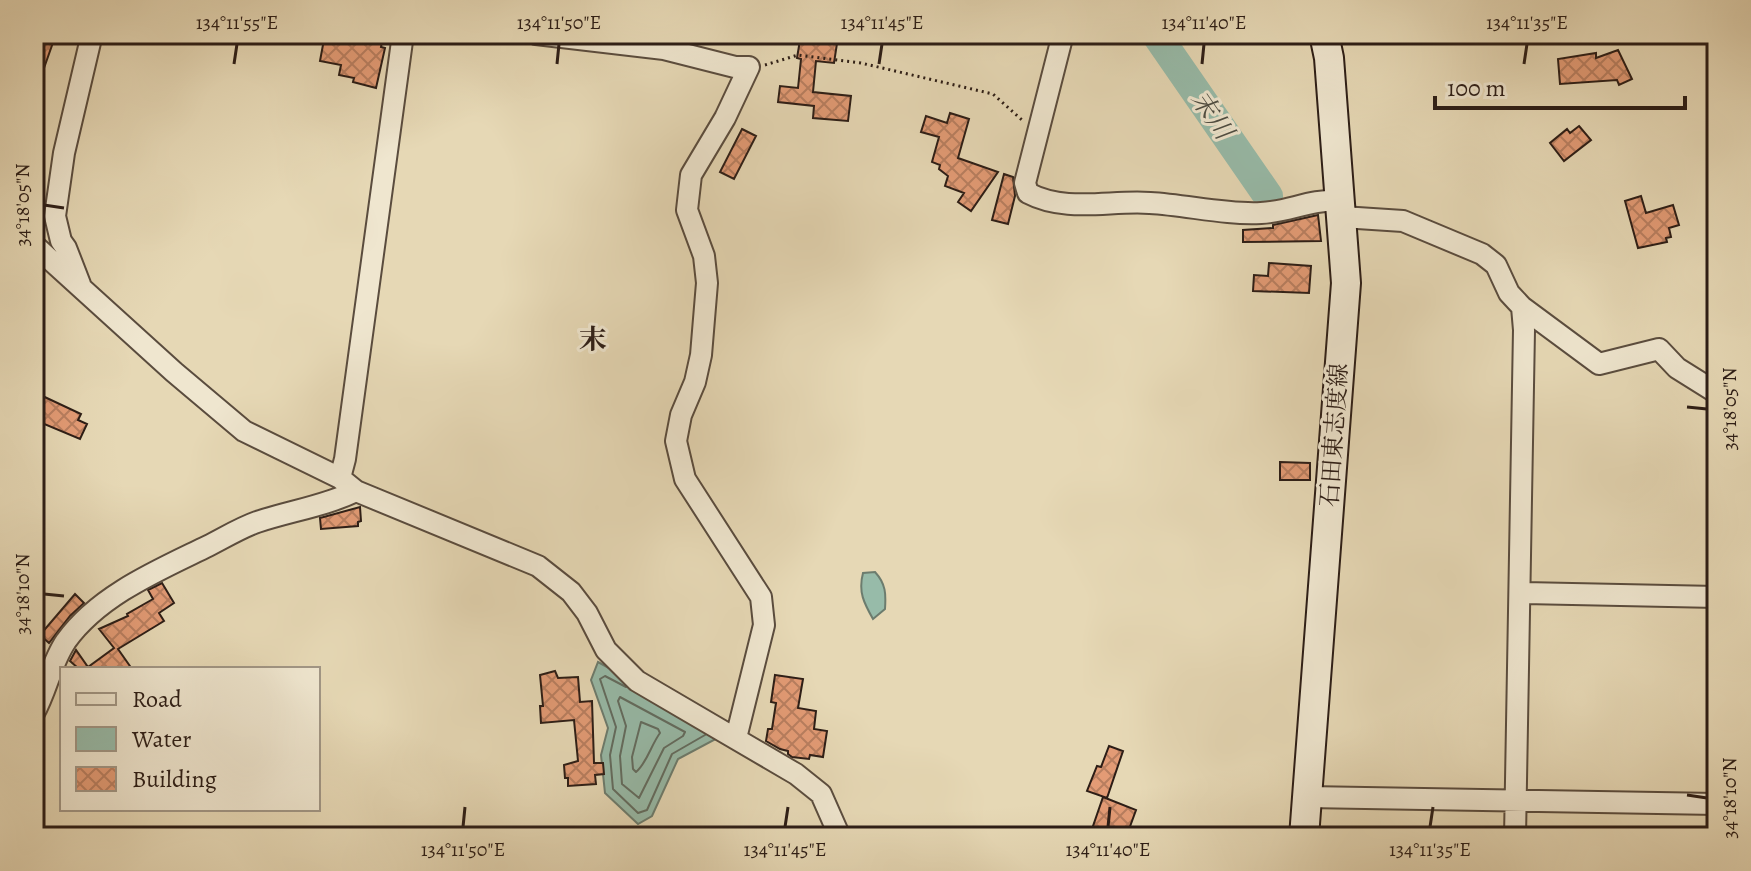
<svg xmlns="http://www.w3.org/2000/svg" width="1751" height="871" font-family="Alegreya,'Noto Serif JP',serif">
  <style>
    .water { fill: #97bba9; stroke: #6c7c6e; stroke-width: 2 }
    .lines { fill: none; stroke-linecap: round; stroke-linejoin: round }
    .shore { stroke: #626c60; stroke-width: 2 }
    .river { stroke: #97bba9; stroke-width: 30 }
    .building { fill: url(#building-cross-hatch); stroke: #2c1d16; stroke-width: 2 }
    .street-casing { stroke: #5a4c3e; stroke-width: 24 }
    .secondary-casing { stroke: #2c1d16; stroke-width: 32 }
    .path { stroke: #2c1d16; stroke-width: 3; stroke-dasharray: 2 4; stroke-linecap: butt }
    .street { stroke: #efe6cf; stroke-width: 20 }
    .secondary { stroke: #efe6cf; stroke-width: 28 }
    .ticks { fill: none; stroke: #2c1d16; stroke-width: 3 }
    .labels { text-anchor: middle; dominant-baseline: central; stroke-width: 6; stroke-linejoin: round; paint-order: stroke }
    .street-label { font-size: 24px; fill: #2c1d16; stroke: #efe6cf }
    .water-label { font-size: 26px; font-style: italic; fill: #4c4c42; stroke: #efe6cf }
    .quarter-label { font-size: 28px; font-weight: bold; fill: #2c1d16; stroke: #efe6cf }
    .neatline { fill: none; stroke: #2c1d16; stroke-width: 3 }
    .ticks-label { font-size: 20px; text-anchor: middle; fill: #2c1d16 }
  </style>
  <defs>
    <pattern id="building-cross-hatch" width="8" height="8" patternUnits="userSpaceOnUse" patternTransform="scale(2)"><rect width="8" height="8" fill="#e39b75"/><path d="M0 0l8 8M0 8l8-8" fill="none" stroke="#b87e5f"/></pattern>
  </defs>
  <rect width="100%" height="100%" fill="#e6d8b5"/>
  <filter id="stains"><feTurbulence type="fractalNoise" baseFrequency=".0025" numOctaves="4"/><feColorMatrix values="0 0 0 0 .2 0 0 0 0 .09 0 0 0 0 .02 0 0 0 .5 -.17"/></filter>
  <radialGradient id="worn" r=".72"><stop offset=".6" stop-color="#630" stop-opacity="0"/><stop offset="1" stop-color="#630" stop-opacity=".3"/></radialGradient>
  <!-- water -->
  <path class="water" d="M875,572C886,584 886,594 885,609L873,619C864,603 858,592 863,573Z
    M598,662L727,733L678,759L652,816L638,824L605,793L601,755L608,728L591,680Z"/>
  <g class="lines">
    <!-- shore -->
    <path class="shore" d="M626,687L605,676L600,679L616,727L610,755L613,789L638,813L647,810L672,754L705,735
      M620,697L685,732L683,736L664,748L639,798L622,784L620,756L626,726L618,701Z
      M641,722L658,729L660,733C651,745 647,763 636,772L633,769L632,757Z"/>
    <!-- river -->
    <path class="river" d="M1156,34L1268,196"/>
  </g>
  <!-- building -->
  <path class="building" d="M34,34H56L38,85H34Z
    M325,34H365L364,39L382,42L381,47L385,48L376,88L353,82L354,78L339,75L341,65L320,61Z
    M801,34L838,37L834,63L816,61L813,92L851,96L848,121L813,118L814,106L778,102L780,86L798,88L801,59L797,58Z
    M1618,50L1632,79L1619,85L1617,80L1560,84L1558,59L1596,53V58Z
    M950,113L969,119L958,158L998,172L971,211L958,202L964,193L945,186L948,176L939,169L940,165L932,162L939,137L921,132L926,116L947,123Z
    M1579,126L1591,140L1564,161L1550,143L1567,129L1570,133Z
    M742,129L756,136L734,179L720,172Z
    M1004,174L1013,177L1015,196L1008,224L992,220Z
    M1641,196L1646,213L1673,205L1679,225L1669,228L1671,237L1666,238L1667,242L1638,248L1625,201Z
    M1318,215L1321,241L1243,242V230L1273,228V225Z
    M1269,263L1311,266L1309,293L1253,291L1254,275L1268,276Z
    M34,392L81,414L78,420L87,424L80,439L37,421L39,416L34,414Z
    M1280,462L1310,463V480H1280Z
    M360,507L361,521L358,522V526L321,529L320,518Z
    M162,583L174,603L159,613L164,621L118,649L132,669H79L70,661L76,650L88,667L114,648L99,629L128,616L127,614L153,599L148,590Z
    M75,594L84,603L70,616L49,643L40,635Z
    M555,671L558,678L578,677L580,702L592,701L594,763H603L604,774L595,775L596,784L568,786V778H565L564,765L578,761L574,720L541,723L540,706H543L540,675Z
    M775,675L803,679L798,708L816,711L814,729L827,731L823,757L810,755L809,759L792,757L788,754V751L780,749L766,741L768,729H772L776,703L771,702Z
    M1109,746L1123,751L1107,798L1087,791L1097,766L1101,767Z
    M1103,797L1136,810L1128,832L1117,828L1113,837H1105L1091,832Z"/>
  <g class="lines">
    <defs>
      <path id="street" d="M536,34L664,49L735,67H749L725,118L691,175L687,210L704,256L707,283L701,355L695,382L681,415L676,441L685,479L761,597L764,625L736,738
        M1063,34L1025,183L1028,193C1066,213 1110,200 1150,203C1187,205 1225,215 1261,213C1290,212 1309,199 1340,201
        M1342,217L1403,221L1482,254L1496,265L1509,293L1522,307L1599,364L1659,349L1677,368L1717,393
        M34,245L174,372L244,431L340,478L356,491L538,566L571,592L587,613L606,650L637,681L796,774L821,794L840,837
        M80,284L66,248L61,241L55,216L64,153L92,34
        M340,478L345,459L403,34
        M1520,593L1717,597
        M34,713C47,690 51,663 66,641C99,595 159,570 208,546C224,538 240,528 257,522C290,511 325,506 356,491
        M1307,797L1717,804
        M1515,837L1524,330L1522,307"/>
      <path id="secondary" d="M1304,837L1346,283L1329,58L1324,34"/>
    </defs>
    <!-- street casing -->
    <use href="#street" class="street-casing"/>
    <!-- secondary casing -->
    <use href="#secondary" class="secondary-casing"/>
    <!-- path -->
    <path class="path" d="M765,65L798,55L861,63L993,94L1022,120"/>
    <!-- street -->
    <use href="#street" class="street"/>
    <!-- secondary -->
    <use href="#secondary" class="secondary"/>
  </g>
  <!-- ticks -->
  <path class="ticks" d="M234,64L237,44M557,64L559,44M879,64L882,44M1202,64L1204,44M1524,64L1527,44M44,205L64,208M1687,407L1707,409M44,594L64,596M1687,795L1707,798M463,827L465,807M785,827L788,807M1108,827L1110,807M1430,827L1433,807"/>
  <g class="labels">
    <!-- street labels -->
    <g class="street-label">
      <text transform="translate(1334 435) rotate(-86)">石田東志度線</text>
    </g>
    <!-- water labels -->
    <g class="water-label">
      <text transform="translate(1212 115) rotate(55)">末川</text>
    </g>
    <!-- quarter labels -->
    <g class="quarter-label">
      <text x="593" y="340">末</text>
    </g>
  </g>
  <!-- margin -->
  <rect width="1751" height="871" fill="none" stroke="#e6d8b5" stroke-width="88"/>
  <!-- legend -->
  <rect x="60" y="667" width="260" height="144" fill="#efe6cf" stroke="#a19685" stroke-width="2"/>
  <rect x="76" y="693" width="40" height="12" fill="#efe6cf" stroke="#a19685" stroke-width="2"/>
  <text x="132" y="707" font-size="24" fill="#2c1d16">Road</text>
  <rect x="76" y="727" width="40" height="24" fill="#97bba9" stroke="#a19685" stroke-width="2"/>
  <text x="132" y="747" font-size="24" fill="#2c1d16">Water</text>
  <rect x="76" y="767" width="40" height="24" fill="url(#building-cross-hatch)" stroke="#a19685" stroke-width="2"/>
  <text x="132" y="787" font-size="24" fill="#2c1d16">Building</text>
  <!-- scale -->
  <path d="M1435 96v12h250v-12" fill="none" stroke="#2c1d16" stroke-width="4"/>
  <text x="1447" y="96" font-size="24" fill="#2c1d16" stroke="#efe6cf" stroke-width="6" paint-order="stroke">100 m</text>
  <rect x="44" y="44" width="1663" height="783" class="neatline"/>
  <g class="ticks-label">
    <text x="237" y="29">134°11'55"E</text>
    <text x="559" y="29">134°11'50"E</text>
    <text x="882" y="29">134°11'45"E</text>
    <text x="1204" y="29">134°11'40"E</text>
    <text x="1527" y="29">134°11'35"E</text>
    <text transform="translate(22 205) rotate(-90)" y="7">34°18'05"N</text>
    <text transform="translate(1729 409) rotate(-90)" y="7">34°18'05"N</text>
    <text transform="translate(22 594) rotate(-90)" y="7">34°18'10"N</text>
    <text transform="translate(1729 798) rotate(-90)" y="7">34°18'10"N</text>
    <text x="463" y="856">134°11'50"E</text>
    <text x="785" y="856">134°11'45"E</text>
    <text x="1108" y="856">134°11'40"E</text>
    <text x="1430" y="856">134°11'35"E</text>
  </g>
  <rect width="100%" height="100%" filter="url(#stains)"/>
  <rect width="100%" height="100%" fill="url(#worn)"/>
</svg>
